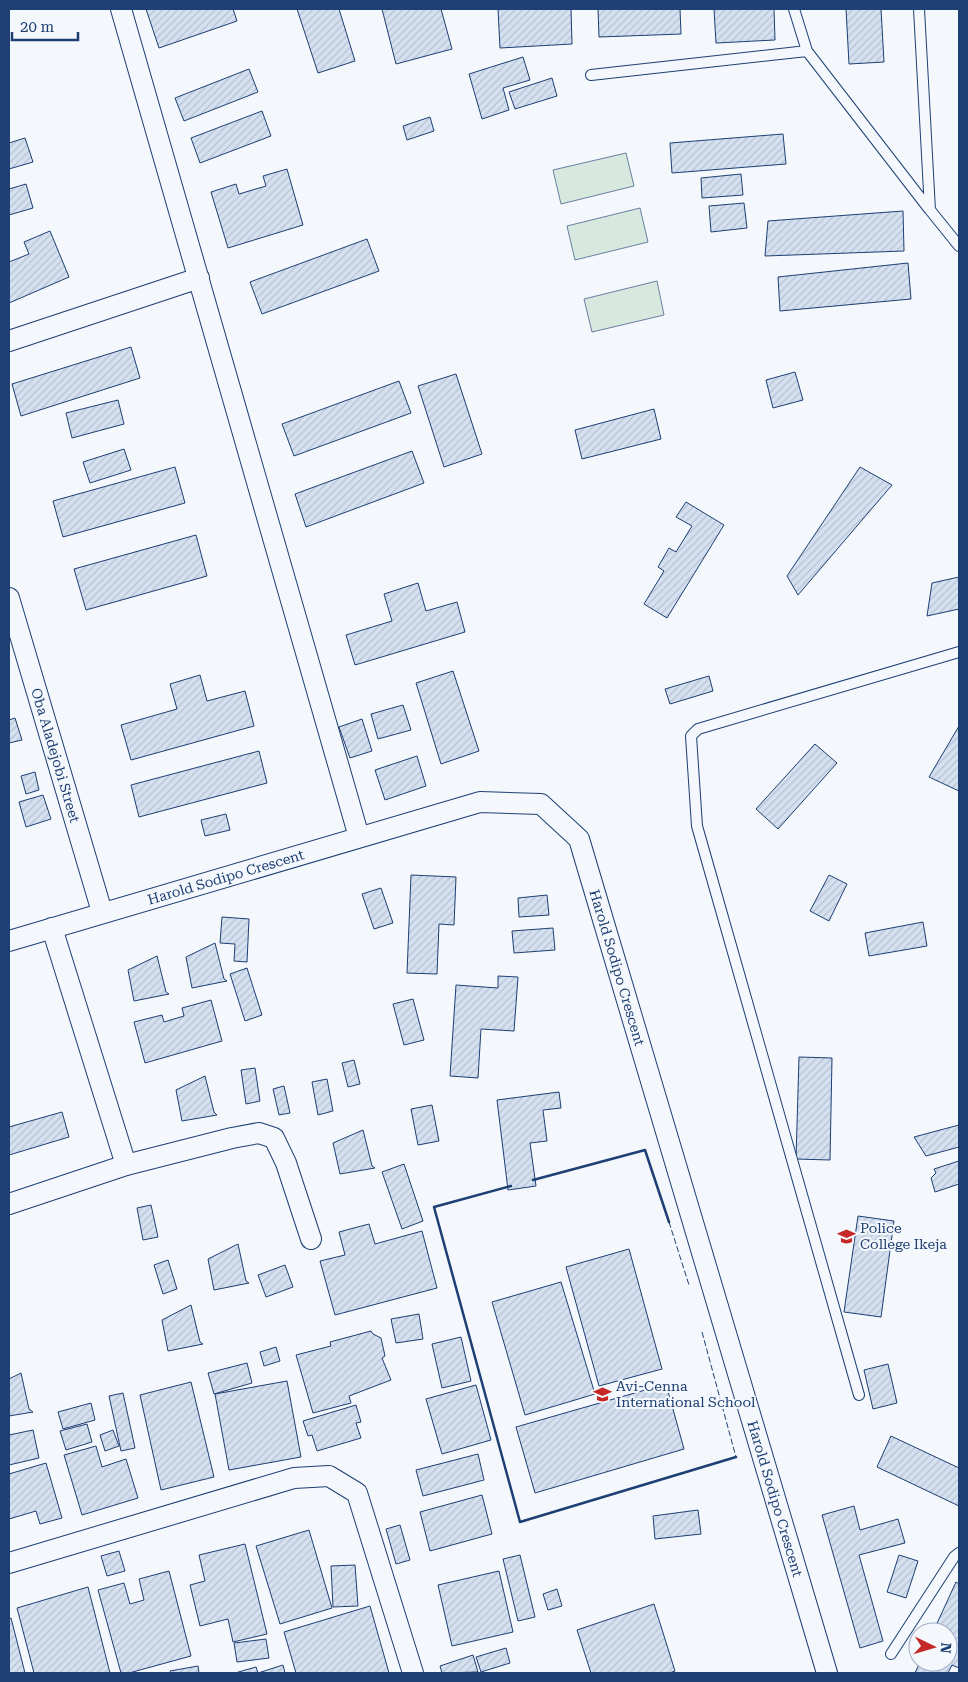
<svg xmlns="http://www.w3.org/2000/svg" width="968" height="1682" font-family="'Roboto Serif',serif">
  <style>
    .garden { fill: #d7e8df; stroke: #687fa3 }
    .building { fill: url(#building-hatch); stroke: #1d3f73 }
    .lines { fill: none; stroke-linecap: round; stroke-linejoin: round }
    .service-casing { stroke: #1d3f73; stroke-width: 12 }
    .minor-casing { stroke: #1d3f73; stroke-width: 22 }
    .service { stroke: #f4f7fb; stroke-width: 10 }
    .minor { stroke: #f4f7fb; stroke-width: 20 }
    .fence { stroke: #1d3f73; stroke-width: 1; stroke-dasharray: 6 2.5; stroke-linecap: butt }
    .wall { stroke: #1d3f73; stroke-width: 2.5 }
    .labels { text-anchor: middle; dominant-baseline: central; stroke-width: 4; stroke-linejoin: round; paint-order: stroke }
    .street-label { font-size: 14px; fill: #1d3f73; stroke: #f4f7fb }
    .poi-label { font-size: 14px; fill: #1d3f73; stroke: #f4f7fb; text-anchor: start }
  </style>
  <defs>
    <pattern id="building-hatch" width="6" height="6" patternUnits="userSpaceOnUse" patternTransform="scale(1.25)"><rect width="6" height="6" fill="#d5e0f0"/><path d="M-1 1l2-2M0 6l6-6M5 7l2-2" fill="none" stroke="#b6c1d1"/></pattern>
  </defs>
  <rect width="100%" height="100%" fill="#f4f7fb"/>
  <!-- garden -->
  <path class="garden" d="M626,153L634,186L561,204L553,170Z
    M640,208L648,242L575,260L567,226Z
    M657,281L664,315L592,332L584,299Z"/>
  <!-- building -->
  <path class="building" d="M146,9H233L237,21L159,48Z
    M297,9H339L355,61L318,73Z
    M382,9H441L452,49L396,64Z
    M498,9H571L572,44L500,48Z
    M598,9H680L681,34L599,37Z
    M714,9H774L775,40L716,43Z
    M846,9H881L884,62L849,64Z
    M523,57L530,80L503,88L509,110L482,119L469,74Z
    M249,69L258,92L184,121L175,98Z
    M552,78L557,96L515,109L509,92Z
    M262,111L271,136L200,163L191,138Z
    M430,117L434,131L407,140L403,126Z
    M783,134L786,164L672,173L670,143Z
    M25,138L33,162L9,169V143Z
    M287,169L303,225L228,248L211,192L236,184L239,194L266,186L263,176Z
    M741,174L743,195L702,198L701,178Z
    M26,184L33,208L9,215V189Z
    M744,203L747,228L711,232L709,206Z
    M903,211L904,251L765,256L768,221Z
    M50,231L69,277L9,303V262L29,254L24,242Z
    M367,239L379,271L262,314L250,282Z
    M908,263L911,299L780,311L778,277Z
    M131,347L140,378L21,416L12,384Z
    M795,372L803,400L773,408L766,380Z
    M456,374L482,454L444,467L418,386Z
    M399,381L411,413L294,456L282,424Z
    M118,400L124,424L72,438L66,413Z
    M654,409L661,439L582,459L575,430Z
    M124,449L131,470L90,483L83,462Z
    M412,451L424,483L306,527L295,494Z
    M175,467L185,503L63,537L53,501Z
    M860,467L892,485L798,595L787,576Z
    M686,502L724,525L667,618L644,604L664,571L658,567L669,548L676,552L692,526L676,517Z
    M196,535L207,576L86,610L74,569Z
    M959,577V609L927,616L932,583Z
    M418,583L426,611L457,602L465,632L355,665L346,635L392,621L384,594Z
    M453,671L479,751L441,764L416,683Z
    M200,675L207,701L245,691L254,726L131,760L121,725L177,709L170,684Z
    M709,676L713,691L670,704L665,689Z
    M403,705L411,730L378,739L371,714Z
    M15,718L22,740L9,743V720Z
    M362,719L372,751L350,758L339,727Z
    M959,726V791L929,777Z
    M815,744L837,763L778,829L756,809Z
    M259,751L267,783L139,817L131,785Z
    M417,756L426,786L385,800L375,770Z
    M35,772L39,790L26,794L21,776Z
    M43,795L51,819L26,827L19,802Z
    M226,814L230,830L205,836L201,820Z
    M411,875L456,877L454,925L439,924L437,974L407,973Z
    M829,875L847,884L829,921L810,911Z
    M381,888L393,923L374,929L362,894Z
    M547,895L549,915L519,917L518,898Z
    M222,917L249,919L247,962L234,961L235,944L220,943Z
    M923,922L927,946L869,956L865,933Z
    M553,928L555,950L514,953L512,931Z
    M215,943L224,979L227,981L192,988L186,957Z
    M157,956L166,992L169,994L134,1001L128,970Z
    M247,968L262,1015L245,1021L230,974Z
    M498,976L518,977L514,1031L481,1029L478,1078L450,1076L456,985L498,988Z
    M413,999L424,1040L404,1045L393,1004Z
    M211,1000L222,1041L145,1063L134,1022L162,1015L164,1022L184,1016L182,1008Z
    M799,1057L832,1058L830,1160L796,1159Z
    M354,1060L360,1084L348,1087L342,1063Z
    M255,1068L260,1101L246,1104L241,1070Z
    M205,1076L214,1112L217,1115L182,1121L176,1090Z
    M327,1079L333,1111L318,1115L312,1082Z
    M284,1086L290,1113L279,1115L273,1089Z
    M559,1092L561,1108L543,1110L547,1141L530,1143L536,1186L508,1190L497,1100Z
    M432,1105L439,1141L418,1145L411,1109Z
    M62,1112L69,1137L9,1155V1127Z
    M959,1125V1147L926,1156L914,1137Z
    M363,1130L372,1166L375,1168L340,1174L333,1143Z
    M959,1161V1184L935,1192L931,1178L936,1173L934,1169Z
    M404,1164L423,1221L402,1229L382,1172Z
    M151,1205L158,1237L143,1240L137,1208Z
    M858,1216L894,1221L881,1317L844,1312Z
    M369,1224L375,1244L422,1231L437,1288L335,1315L320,1261L345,1255L339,1232Z
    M238,1244L246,1281L249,1283L214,1290L208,1259Z
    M629,1249L662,1369L599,1386L566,1267Z
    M168,1260L177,1289L163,1294L154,1265Z
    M285,1265L293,1287L266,1297L258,1275Z
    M561,1282L595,1394L525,1415L492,1302Z
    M191,1305L200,1342L203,1344L168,1351L162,1320Z
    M419,1314L423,1339L396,1343L391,1319Z
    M371,1331L373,1334L381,1338L385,1356L382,1358L391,1380L349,1396L351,1403L313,1413L296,1355L331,1346L330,1342Z
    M461,1337L471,1381L442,1388L432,1344Z
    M276,1347L280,1361L264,1366L260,1352Z
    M247,1363L252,1383L214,1394L208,1373Z
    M888,1364L897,1403L873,1409L864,1370Z
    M21,1373L29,1409L33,1412L9,1416V1379Z
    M287,1381L301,1457L229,1470L215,1394Z
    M191,1382L214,1477L161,1490L140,1395Z
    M666,1384L684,1449L535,1493L516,1427Z
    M476,1385L491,1440L442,1454L426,1399Z
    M123,1393L135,1448L121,1451L109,1396Z
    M91,1403L95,1420L63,1429L58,1412Z
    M356,1405L361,1422L356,1423L361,1438L317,1451L312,1435L308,1436L303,1421Z
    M87,1424L92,1442L66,1450L60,1431Z
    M33,1430L39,1458L9,1465V1435Z
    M113,1430L119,1446L105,1451L100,1435Z
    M891,1436L959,1468V1506L877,1467Z
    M96,1446L102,1467L126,1459L138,1498L82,1515L64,1455Z
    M478,1454L484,1480L423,1496L416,1470Z
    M46,1463L62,1518L40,1524L36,1511L9,1519V1474Z
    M482,1495L492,1534L430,1551L420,1512Z
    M854,1506L860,1530L898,1519L905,1543L859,1555L883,1641L860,1648L822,1515Z
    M698,1510L701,1534L655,1539L653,1516Z
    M400,1525L410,1560L396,1564L386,1529Z
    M309,1530L332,1608L280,1624L256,1546Z
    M245,1544L267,1634L233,1642L228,1619L200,1626L190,1585L205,1581L199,1555Z
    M119,1551L125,1571L107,1576L101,1556Z
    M520,1555L535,1617L518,1621L503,1559Z
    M899,1555L918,1561L906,1598L887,1592Z
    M355,1565L358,1606L333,1607L331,1566Z
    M169,1571L191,1656L129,1673H121L98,1590L124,1583L130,1604L144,1600L139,1579Z
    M499,1571L513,1632L452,1646L438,1585Z
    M956,1582L959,1584V1668L952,1665L948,1673H915L920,1662H948V1632H933Z
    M88,1587L110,1673H34L17,1608Z
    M557,1589L562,1606L548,1610L543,1594Z
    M654,1604L675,1671L669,1673H591L577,1630Z
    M370,1606L389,1673H296L284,1632Z
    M11,1618L25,1673H9V1619Z
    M266,1639L269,1658L237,1662L234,1643Z
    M506,1648L510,1663L481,1672L476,1657Z
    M473,1655L478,1672L442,1673L440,1666Z
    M283,1665L285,1673H235L256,1667L258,1673Z
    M198,1666L199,1673H171L170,1671Z"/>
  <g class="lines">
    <defs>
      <path id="service" d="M794,9L807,51L929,209
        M919,9L930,210L959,246
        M591,75L807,51
        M859,1395L697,826L691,736L698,729L959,652
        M891,1654L954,1557L959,1553"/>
      <g id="minor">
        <path d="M121,9L359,837"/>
        <path d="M9,341L199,278"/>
        <path id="s1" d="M9,598L102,912"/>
        <path d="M52,928L126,1165"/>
        <path id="s2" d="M9,941L480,802L541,804L579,839L827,1673"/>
        <path d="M9,1204L126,1165L232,1138L259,1133L274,1138L286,1163L311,1239"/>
        <path d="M9,1563L294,1478L329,1476L357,1493L413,1673"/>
      </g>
    </defs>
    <!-- service casing -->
    <use href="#service" class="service-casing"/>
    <!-- minor casing -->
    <use href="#minor" class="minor-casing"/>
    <!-- service -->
    <use href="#service" class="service"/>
    <!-- minor -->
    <use href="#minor" class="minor"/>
    <!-- fence -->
    <path class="fence" d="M669,1222L689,1285
      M702,1332L736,1457"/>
    <!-- wall -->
    <path class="wall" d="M533,1180L645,1150L669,1222
      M511,1186L434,1207L520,1522L736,1457"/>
  </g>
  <!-- icons -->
  <defs>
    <symbol id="school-bare" viewBox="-9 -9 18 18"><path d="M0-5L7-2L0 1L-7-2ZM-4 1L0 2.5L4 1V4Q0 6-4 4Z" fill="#c62828" stroke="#f4f7fb" stroke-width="2.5" paint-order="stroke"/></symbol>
  </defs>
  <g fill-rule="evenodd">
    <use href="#school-bare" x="834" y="1224" width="25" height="25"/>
    <use href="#school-bare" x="590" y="1382" width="25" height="25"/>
  </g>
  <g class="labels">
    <!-- street labels -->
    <g class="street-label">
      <text stroke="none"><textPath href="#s1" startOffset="164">Oba Aladejobi Street</textPath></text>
      <text stroke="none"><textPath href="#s2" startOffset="226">Harold Sodipo Crescent</textPath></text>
      <text stroke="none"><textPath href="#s2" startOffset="738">Harold Sodipo Crescent</textPath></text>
      <text stroke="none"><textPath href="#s2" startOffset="1292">Harold Sodipo Crescent</textPath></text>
    </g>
    <!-- poi labels -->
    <g class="poi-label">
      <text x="860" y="1228">Police<tspan x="860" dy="16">College Ikeja</tspan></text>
      <text x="616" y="1386">Avi-Cenna<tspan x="616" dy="16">International School</tspan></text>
    </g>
  </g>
  <!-- border -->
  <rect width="968" height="1682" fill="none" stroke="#1d3f73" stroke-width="20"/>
  <!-- north arrow -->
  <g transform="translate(933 1647) rotate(95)"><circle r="24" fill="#f4f7fb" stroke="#9eadc5"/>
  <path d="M0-4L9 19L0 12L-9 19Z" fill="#c62828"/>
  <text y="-8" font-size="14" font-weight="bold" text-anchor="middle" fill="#1d3f73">N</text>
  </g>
  <!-- scale -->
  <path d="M12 32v8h66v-8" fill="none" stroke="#1d3f73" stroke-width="2.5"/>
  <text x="20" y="32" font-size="15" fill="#1d3f73" stroke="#f4f7fb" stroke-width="4" paint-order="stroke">20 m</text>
</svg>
